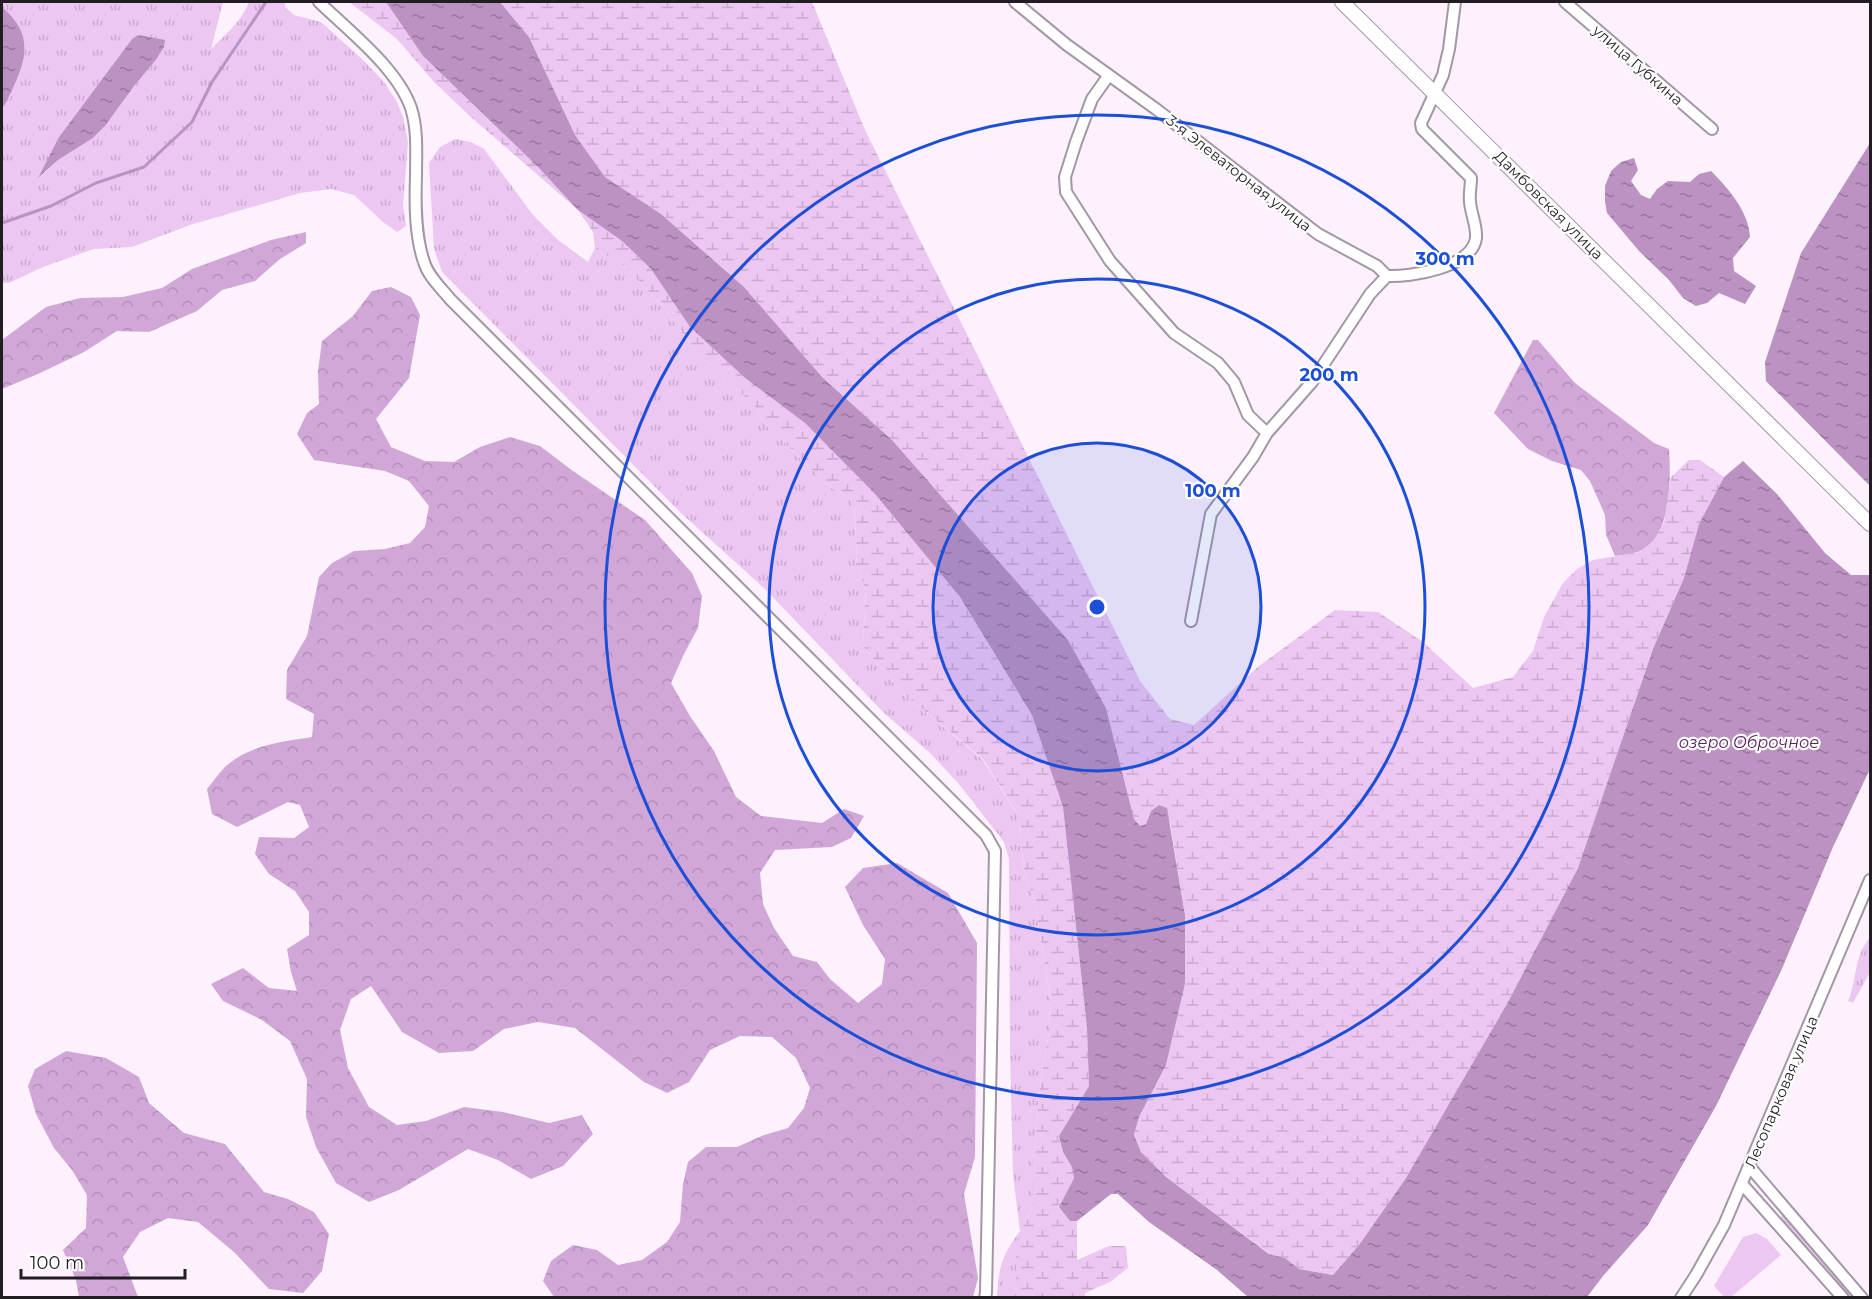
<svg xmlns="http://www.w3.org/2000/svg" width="1872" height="1299" font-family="Montserrat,sans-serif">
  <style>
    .grass { fill: url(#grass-tufts); fill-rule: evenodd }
    .forest { fill: url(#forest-crowns) }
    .wetland { fill: url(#wetland-marsh) }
    .park { fill: #ecc7f2 }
    .water { fill: url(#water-ripples) }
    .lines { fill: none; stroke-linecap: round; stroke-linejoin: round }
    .stream { stroke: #bb92c2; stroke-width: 3 }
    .street-casing { stroke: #a397a5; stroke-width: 14 }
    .secondary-casing { stroke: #a397a5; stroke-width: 16 }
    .street { stroke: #fff; stroke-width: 10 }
    .secondary { stroke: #fff; stroke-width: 14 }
    .ring { fill: none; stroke: #1d4ed8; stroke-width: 3 }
    .labels { text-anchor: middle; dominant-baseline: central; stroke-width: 4.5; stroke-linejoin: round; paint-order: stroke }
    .street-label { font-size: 15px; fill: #221d22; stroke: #fff }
    .water-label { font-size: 16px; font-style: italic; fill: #54215d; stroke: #fff }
    .centre { fill: #1d4ed8; stroke: #fff; stroke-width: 3 }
    .ring-label { font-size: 18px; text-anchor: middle; font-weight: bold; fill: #1d4ed8; stroke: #fff; stroke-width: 4.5; stroke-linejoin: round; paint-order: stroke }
  </style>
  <defs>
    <pattern id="grass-tufts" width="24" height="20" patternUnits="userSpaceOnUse" patternTransform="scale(1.5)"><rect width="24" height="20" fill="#ecc7f2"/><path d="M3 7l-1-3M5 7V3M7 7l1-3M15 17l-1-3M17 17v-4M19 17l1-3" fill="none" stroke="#caaacf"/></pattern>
    <pattern id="forest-crowns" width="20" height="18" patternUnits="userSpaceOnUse" patternTransform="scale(1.5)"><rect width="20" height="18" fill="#d1a7d8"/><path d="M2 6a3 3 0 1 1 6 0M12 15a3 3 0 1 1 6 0" fill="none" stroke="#b38fb9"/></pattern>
    <pattern id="wetland-marsh" width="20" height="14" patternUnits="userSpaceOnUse" patternTransform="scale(1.5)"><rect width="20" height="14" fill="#ecc7f2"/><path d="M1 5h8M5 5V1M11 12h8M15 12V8" fill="none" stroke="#caaacf"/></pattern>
    <pattern id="water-ripples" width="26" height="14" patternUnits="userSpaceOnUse" patternTransform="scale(1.5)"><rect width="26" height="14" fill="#bb92c2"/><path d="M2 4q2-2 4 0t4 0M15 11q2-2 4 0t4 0" fill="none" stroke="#98779d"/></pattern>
  </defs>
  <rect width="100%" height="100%" fill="#fcf1fd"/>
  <!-- grass -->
  <path class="grass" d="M2,2H223L211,49C225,35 242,21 249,2H285V7L294,15L321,22L363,60L384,82L397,102L403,117L408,142L403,206L406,226L397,232L383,222L354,195L331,189L300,193L190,225L132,247L94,249L43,267L9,283H2V108L6,103C23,67 39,38 2,7ZM132,39L155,61L134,86L105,126L93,138L58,160L40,177L59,137Z
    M455,139L471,142L484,149L533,215L558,240L588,262L595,248L625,267L660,303L695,350L753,404L768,427L830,487L850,498L855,515L857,566L866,591L863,646L900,691L982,759L1018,815L1024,870L1035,903L1050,996L1049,1031L1040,1085L1033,1165V1205L1020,1232L1016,1291L1020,1297H997C999,1266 1001,1257 1020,1231L1013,1175L1010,1052L1009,859L1004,842L959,784L930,753L883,712L765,589L682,514L442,272L434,249L429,163L440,147Z
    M1869,939L1870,972L1853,1003L1848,1001C1857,981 1854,955 1869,939Z
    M1783,1215L1856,1297H1851L1780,1218Z"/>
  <!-- forest -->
  <path class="forest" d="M306,232V243L280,259L255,281L222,290L197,311L149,332L117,331L84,352L38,374L2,389V340L46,307L80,298L123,297L162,288L192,269L271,240Z
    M391,287L411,297L420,315L409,378L376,419L391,447L425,461L454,462L480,447L510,437L540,446L573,471L645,520L692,573L702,596L698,628L684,654L671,683L690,716L714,751L736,797L761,816L822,823L844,809L864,816L851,838L832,847L775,850L760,873L763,904L774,928L793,956L817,962L830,979L858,1003L882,984L885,959L863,925L845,887L863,868L897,863L948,893L977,943L975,1157L964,1194L978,1278L973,1297H554L543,1281L551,1261L573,1245L597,1250L618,1265L642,1260L667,1242L680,1222L683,1184L688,1162L706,1147H737L764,1135L788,1128L804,1108L810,1088L796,1058L772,1037L740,1036L710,1050L689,1082L667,1093L644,1082L575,1028L538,1022L504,1029L473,1051L439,1053L402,1032L371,986L351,999L340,1030L348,1068L369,1107L397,1125L426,1121L464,1107L503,1112L549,1123L582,1115L593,1134L563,1166L531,1179L498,1160L468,1149L399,1190L369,1202L336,1183L316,1147L306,1117L307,1079L290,1041L262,1020L223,1001L211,984L243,968L269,988L297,991L291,972L287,949L309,935V912L295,891L269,874L255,854L259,837L294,838L309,827L300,805L288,802L237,827L212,814L207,789C213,782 218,774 225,767C249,745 281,742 312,737L314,714L286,699L287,670L307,636L319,577L332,563L354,551L385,549L410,543L425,527L429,506L409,481L385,471L314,460L297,434L307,413L319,404L318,371L322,341L353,316L372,291Z
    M1533,340H1538L1575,383L1654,443L1669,449C1671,478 1672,540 1638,552C1631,554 1622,555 1615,556L1606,535L1605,515L1590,481L1581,470L1552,461L1528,449L1494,413Z
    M66,1051L106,1058L139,1077L149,1103L184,1133L225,1144L264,1192L288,1199L314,1212L329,1234L322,1271L303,1293L269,1289L234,1252L198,1222L168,1218L140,1232L123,1257L138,1297H79L76,1280L63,1250L86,1228L87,1195L72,1170L54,1148L36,1114L28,1086L35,1069Z"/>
  <!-- wetland -->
  <path class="wetland" d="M349,2H386L423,56L539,168L579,210L622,241L651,269L690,327L745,378L805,423L875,494L960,597L1032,715L1063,807L1087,1028L1089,1086L1059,1136L1063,1152L1072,1167L1074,1178L1059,1207L1070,1221H1077V1260L1109,1246H1126L1128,1268L1110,1282L1085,1293V1297H1020L1016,1291V1259L1020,1232L1033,1205V1165L1040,1085L1049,1031L1050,996L1035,903L1024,870L1018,815L983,759L900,691L863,646L866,591L857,566L855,515L850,498L830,487L768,427L753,404L695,350L660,303L625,267L595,248L593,232L578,210L471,117L434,82L397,39Z
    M500,2H812L865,130L1140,681L1170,719L1194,725L1259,666L1335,610L1378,612L1423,642L1473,688L1513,677L1533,651L1544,617L1563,583L1577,569L1593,560L1640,552L1654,540L1664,522L1671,477L1689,460H1700L1724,477L1699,524L1684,578L1653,649L1578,868L1508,1002L1406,1178L1359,1245L1333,1275L1299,1269L1285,1258L1270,1254L1166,1177L1141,1152L1134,1135L1139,1117L1166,1065L1185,984V915L1170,822L1151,811L1146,824L1140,826L1134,819L1106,708L1068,640L892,440L823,378L744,287L661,214L605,177L575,135L529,37Z"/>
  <!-- park -->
  <path class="park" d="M1756,1233L1767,1239L1781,1255L1731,1297H1724L1714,1286L1743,1237Z"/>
  <!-- water -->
  <path class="water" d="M386,2H500L529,37L575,135L605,177L661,214L744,287L823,378L892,440L1068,640L1106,708L1134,819L1140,826L1146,824L1151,811L1159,805L1167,808L1185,915V984L1166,1065L1139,1117L1134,1135L1141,1152L1166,1177L1269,1254L1285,1258L1299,1269L1333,1275L1359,1245L1406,1178L1508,1002L1578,868L1653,649L1684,578L1699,524L1724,477L1743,461L1777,494L1825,553L1851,575H1870V769L1833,847L1781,971L1716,1106L1648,1225L1603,1276L1587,1297H1248L1217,1270L1149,1222L1118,1194H1111L1077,1221H1070L1059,1207L1074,1178L1072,1167L1063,1152L1059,1136L1089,1086L1087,1028L1063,807L1032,715L960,597L875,494L805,423L745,378L690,327L651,269L622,241L578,210L539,168L423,56Z
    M2,7C39,38 23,67 6,103L2,108Z
    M138,35L165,40L164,47L155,61L134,86L105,126L93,138L58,160L38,178L59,137L132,39Z
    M1870,143V486L1766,381L1765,362L1801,253Z
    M1634,158L1638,170L1631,181L1641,195L1650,199L1657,189L1668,181L1690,182L1699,174L1711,171C1728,188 1749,212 1750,237L1733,258L1734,271L1756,286L1745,304L1719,293L1707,303L1696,306L1683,298L1669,280L1639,251L1607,213L1605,202V186L1611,171L1621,162Z"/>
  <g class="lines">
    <!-- stream -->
    <path class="stream" d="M2,223L51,206L96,183L144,167L192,122L212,82L266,2"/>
    <defs>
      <path id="street" d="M319,2C349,31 397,68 411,108C418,130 416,154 416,176C415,204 415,236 424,262C428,276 441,288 450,299L986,835L995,851L986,1293L985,1298
        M1015,2L1067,45L1156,109L1318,234L1377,266L1387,276C1410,277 1472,268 1476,238C1477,226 1471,214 1470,202C1469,194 1471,186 1471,178L1422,129L1421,123L1443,75L1449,49L1455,2
        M1565,2L1712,129
        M1109,75L1092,99L1076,142L1065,177L1066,192L1110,261L1174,333L1218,363L1234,382L1248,415L1267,433
        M1191,621L1211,514L1253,457L1267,433L1312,382L1370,294L1387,276
        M1749,1166L1862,1298
        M1742,1184L1843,1298
        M1681,1298L1696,1275L1724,1225L1870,880"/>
      <path id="secondary" d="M1342,2L1870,524"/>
    </defs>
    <!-- street casing -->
    <use href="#street" class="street-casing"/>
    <!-- secondary casing -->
    <use href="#secondary" class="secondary-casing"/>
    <!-- street -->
    <use href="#street" class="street"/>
    <!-- secondary -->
    <use href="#secondary" class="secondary"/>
  </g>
  <!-- distance rings -->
  <circle cx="1097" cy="607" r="164" fill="#1d4ed8" fill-opacity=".12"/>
  <g class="ring">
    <circle cx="1097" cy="607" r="164"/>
    <circle cx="1097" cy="607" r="328"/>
    <circle cx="1097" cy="607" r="492"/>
  </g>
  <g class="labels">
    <!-- street labels -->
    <g class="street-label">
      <text transform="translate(1638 65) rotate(41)">улица Губкина</text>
      <text transform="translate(1239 173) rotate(38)">3-я Элеваторная улица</text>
      <text transform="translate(1549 205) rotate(45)">Дамбовская улица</text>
      <text transform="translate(1781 1092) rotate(-67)">Лесопарковая улица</text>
    </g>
    <!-- water labels -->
    <g class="water-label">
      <text x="1749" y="742">озеро Оброчное</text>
    </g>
  </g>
  <circle cx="1097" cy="607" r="9" class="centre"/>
  <g class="ring-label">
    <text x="1445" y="265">300 m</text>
    <text x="1329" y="381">200 m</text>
    <text x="1213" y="497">100 m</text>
  </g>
  <!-- border -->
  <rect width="1872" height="1299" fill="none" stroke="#221d22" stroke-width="6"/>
  <!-- scale -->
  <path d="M21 1269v9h164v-9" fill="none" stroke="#221d22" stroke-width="3"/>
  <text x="30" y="1269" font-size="18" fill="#221d22" stroke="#ffffff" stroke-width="4.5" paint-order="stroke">100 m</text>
</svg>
